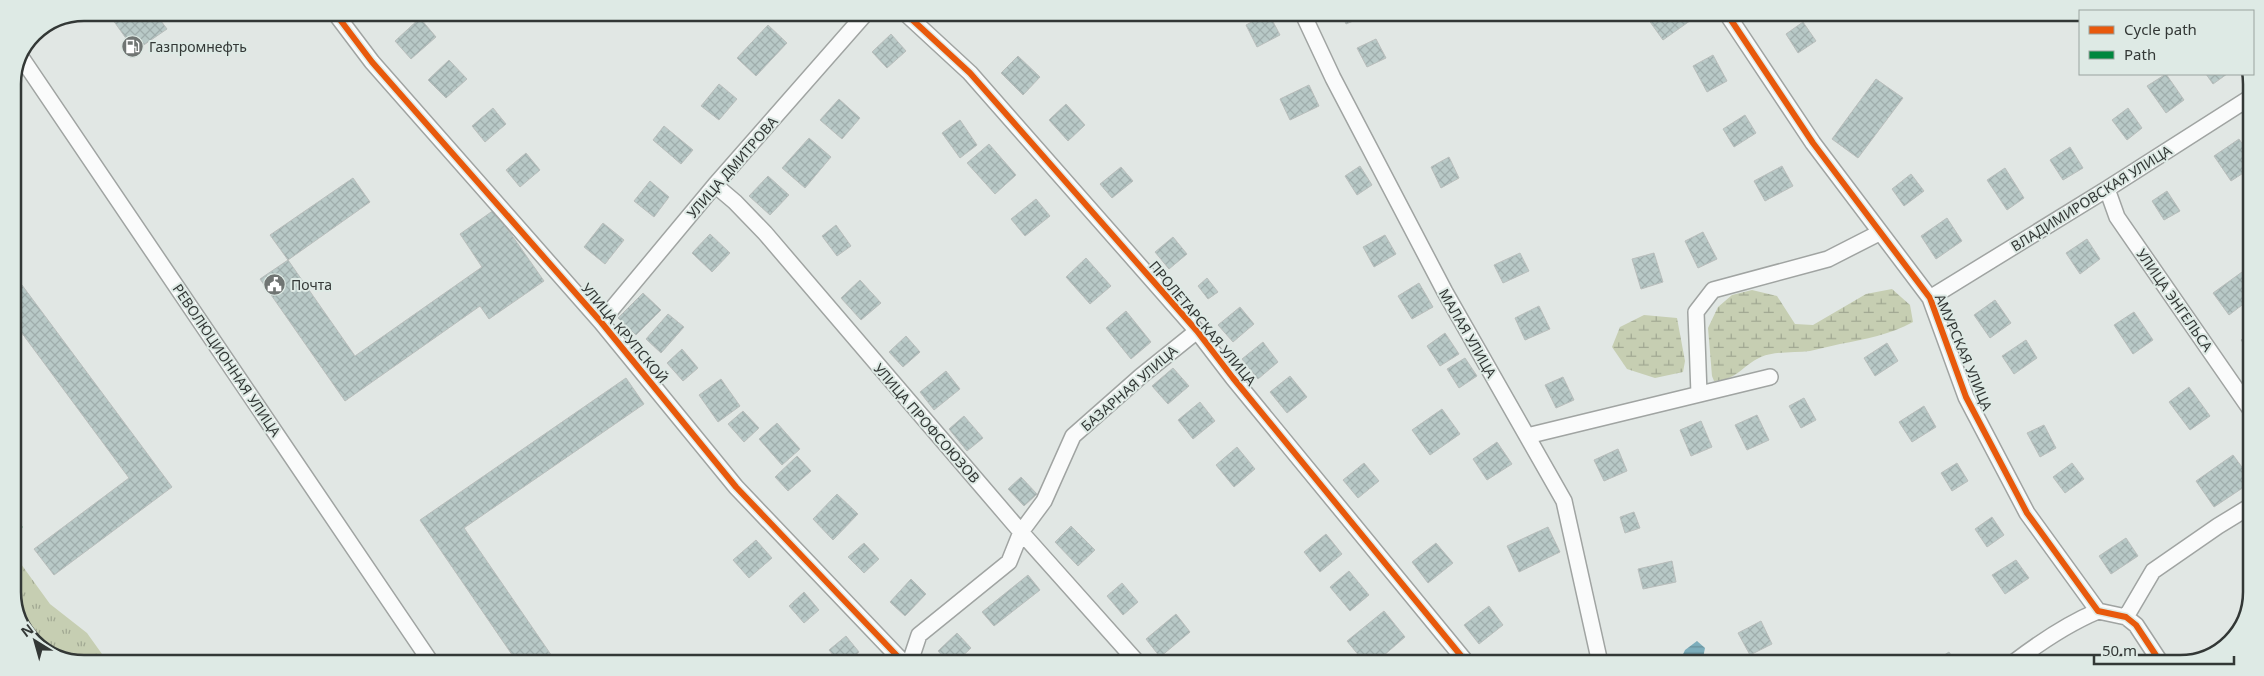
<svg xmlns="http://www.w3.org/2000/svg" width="2264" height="676" font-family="'Noto Sans',sans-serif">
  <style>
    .grass { fill: url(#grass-tufts) }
    .wetland { fill: url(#wetland-marsh) }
    .water { fill: url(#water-rules) }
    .building { fill: url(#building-cross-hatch); stroke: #b9bebc }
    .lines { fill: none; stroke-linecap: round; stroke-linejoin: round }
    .minor-casing { stroke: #a0a4a2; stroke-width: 18 }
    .minor { stroke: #fafbfb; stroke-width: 15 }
    .quiet { stroke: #00873e; stroke-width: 5; stroke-dasharray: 10 5; stroke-linecap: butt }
    .cycleway-casing { stroke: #deeae5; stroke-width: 9 }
    .cycleway { stroke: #e8590c; stroke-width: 6 }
    .labels { text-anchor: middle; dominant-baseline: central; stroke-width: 4; stroke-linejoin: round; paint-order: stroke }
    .poi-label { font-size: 14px; fill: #333836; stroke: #deeae5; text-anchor: start }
    .street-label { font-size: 14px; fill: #333836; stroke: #deeae5 }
    .rim { fill: none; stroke: #333836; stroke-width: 2.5 }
  </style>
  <defs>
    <pattern id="grass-tufts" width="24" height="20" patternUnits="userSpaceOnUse" patternTransform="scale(1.25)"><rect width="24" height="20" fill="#c6ceb2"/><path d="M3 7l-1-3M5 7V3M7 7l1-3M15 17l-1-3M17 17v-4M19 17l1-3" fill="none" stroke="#a1a892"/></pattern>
    <pattern id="wetland-marsh" width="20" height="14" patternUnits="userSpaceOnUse" patternTransform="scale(1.25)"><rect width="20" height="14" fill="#c6ceb2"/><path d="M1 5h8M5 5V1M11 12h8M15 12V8" fill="none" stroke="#a1a892"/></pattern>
    <pattern id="water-rules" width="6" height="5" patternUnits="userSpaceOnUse" patternTransform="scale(1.25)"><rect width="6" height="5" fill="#7daebc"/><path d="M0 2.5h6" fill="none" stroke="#678f9a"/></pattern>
    <pattern id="building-cross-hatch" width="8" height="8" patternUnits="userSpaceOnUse" patternTransform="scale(1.25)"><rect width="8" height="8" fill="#b8c9c7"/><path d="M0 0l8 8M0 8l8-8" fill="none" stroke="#9fadac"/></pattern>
  </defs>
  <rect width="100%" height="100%" fill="#e1e7e4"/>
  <!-- grass -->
  <path class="grass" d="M13,553L50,604L87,633L107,661H66L28,636L13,596Z"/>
  <!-- wetland -->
  <path class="wetland" d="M1892,289L1910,305L1913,322C1889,335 1866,339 1840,344C1830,346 1820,349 1810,351C1795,353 1775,351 1761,357C1741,366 1738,380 1714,381L1712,376L1708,328L1718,307L1732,295L1752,290L1777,296L1795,324L1813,325L1866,294Z
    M1644,315L1677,318L1685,361L1683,372L1655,378L1627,369L1612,347L1620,327Z"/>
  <!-- water -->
  <path class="water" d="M1697,641L1705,648L1702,663H1679L1685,650Z"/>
  <!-- building -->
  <path class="building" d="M108,13H155L167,29L135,51Z
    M1267,14H1269L1280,35L1257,47L1246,25Z
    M1342,14H1370L1346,24Z
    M1654,14H1691L1694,18L1663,40L1648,19Z
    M420,18L436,37L411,59L395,41Z
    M1803,22L1816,41L1798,53L1786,34Z
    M768,25L787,43L756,76L737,58Z
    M891,34L906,51L887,68L872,52Z
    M1376,39L1386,58L1367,67L1357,48Z
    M1713,55L1727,81L1707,92L1693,66Z
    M1018,56L1040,77L1023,95L1001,73Z
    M449,60L467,79L446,98L428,80Z
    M2166,74L2184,100L2166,113L2147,86Z
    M2206,74H2227L2213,84Z
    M1876,79L1903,98L1858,158L1832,139Z
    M719,84L737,99L719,120L701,106Z
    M1309,85L1319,106L1290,120L1280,99Z
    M839,99L860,118L842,139L820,120Z
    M1066,104L1085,125L1068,141L1049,120Z
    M493,108L506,124L485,142L472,126Z
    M2128,108L2142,128L2127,140L2112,120Z
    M1745,115L1756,133L1734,147L1723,129Z
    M960,120L977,145L960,158L942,133Z
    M664,126L693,150L681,164L653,140Z
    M809,138L831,157L805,188L782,168Z
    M2239,139L2251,156V168L2231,181L2214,156Z
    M989,144L1016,175L995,194L967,163Z
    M2070,147L2083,168L2063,180L2050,160Z
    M526,153L540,170L520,187L506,170Z
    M1449,157L1459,178L1441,188L1431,167Z
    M1360,166L1372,185L1357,195L1345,176Z
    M1782,166L1793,186L1765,201L1754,181Z
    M1121,167L1133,181L1112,198L1100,184Z
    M2005,168L2024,198L2007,210L1987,180Z
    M1911,174L1924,191L1904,206L1892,189Z
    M768,176L789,195L770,215L749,196Z
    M353,178L370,202L288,260L270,235Z
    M650,181L669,197L654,217L634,201Z
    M2167,191L2180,211L2164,220L2152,201Z
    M1036,199L1050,216L1025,236L1011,219Z
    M494,210L544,281L489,319L480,306L345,401L260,279L288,260L355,356L482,267L460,234Z
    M1947,218L1962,241L1936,259L1921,236Z
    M603,223L624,240L605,264L584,247Z
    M836,225L851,246L837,256L822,236Z
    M1703,232L1717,259L1698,268L1685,241Z
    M710,234L730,253L712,272L692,253Z
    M1385,235L1396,254L1374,267L1363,247Z
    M1173,237L1187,254L1169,269L1155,252Z
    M2087,239L2100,259L2080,274L2066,253Z
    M1520,253L1529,271L1503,283L1494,265Z
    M1654,253L1663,282L1641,289L1632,259Z
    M1086,258L1111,286L1090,304L1066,277Z
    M2242,272L2250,283V299L2229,315L2213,293Z
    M13,273L172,487L54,575L34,549L129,478L13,321Z
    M1207,278L1218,292L1208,299L1198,286Z
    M860,280L881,303L861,320L841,298Z
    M1419,283L1433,307L1412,319L1398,296Z
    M643,293L661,310L636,335L618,318Z
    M1995,300L2011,323L1990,338L1974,315Z
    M1539,306L1550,329L1525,340L1515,318Z
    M1240,307L1254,324L1233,342L1218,325Z
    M1126,311L1151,342L1131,359L1106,328Z
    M2134,312L2153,340L2133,354L2114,325Z
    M668,314L684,327L661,353L646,339Z
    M1445,333L1459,354L1440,366L1427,346Z
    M2250,333V352L2241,340Z
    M906,336L920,352L903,367L889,352Z
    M2026,340L2037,358L2014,374L2002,356Z
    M1263,342L1278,362L1258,379L1242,359Z
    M1887,343L1898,361L1875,376L1864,358Z
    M682,349L698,368L683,381L667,363Z
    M1465,358L1477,376L1459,388L1447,369Z
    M1173,368L1189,386L1168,404L1152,386Z
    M946,371L960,389L934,410L920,392Z
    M1290,376L1307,397L1287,413L1270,392Z
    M1563,377L1574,400L1556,408L1545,385Z
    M626,378L644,404L464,528L556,662H517L420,520Z
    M721,379L740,406L718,422L699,395Z
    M2189,387L2210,416L2190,430L2169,402Z
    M1804,398L1816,420L1801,428L1789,406Z
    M1200,402L1215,421L1193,439L1178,420Z
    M1924,406L1936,427L1912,442L1899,422Z
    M1442,409L1460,434L1430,455L1412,430Z
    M743,411L759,428L744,442L728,424Z
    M1757,415L1769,440L1747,450L1735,425Z
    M964,416L983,438L967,451L949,429Z
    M1701,421L1712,447L1691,456L1680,430Z
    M777,423L800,449L782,465L759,439Z
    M2044,425L2056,448L2040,457L2027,433Z
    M1497,442L1512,464L1487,480L1473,459Z
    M1237,447L1255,469L1234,487L1216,465Z
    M1618,449L1627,471L1604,481L1594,460Z
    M2233,455L2250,478V483L2214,507L2196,481Z
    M797,456L811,471L788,491L775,477Z
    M1364,463L1379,481L1358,498L1343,480Z
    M1957,463L1968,481L1952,491L1941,473Z
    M2072,463L2084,479L2065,493L2053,477Z
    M1021,477L1037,494L1024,506L1008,489Z
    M837,494L858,514L833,540L813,519Z
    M1634,512L1640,528L1625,533L1620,517Z
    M1992,517L2004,535L1987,547L1975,529Z
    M1071,526L1095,550L1078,566L1055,542Z
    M1548,527L1560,552L1519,572L1507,546Z
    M1326,534L1342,554L1320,572L1304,552Z
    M2126,538L2138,556L2111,574L2099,556Z
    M756,540L772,558L749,578L733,560Z
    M864,543L879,559L864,573L848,557Z
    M1436,543L1453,563L1428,583L1412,562Z
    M2016,560L2029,578L2005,594L1992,575Z
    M1672,561L1676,582L1643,589L1638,569Z
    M1349,571L1369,595L1350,611L1330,587Z
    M1028,575L1040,590L994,626L982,612Z
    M911,579L926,594L905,616L890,602Z
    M1122,583L1138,602L1123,615L1107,596Z
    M804,592L819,610L804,623L789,606Z
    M1489,606L1503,625L1479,644L1464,625Z
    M1384,611L1405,637L1375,663H1365L1347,641Z
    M1176,614L1190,632L1160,657L1146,639Z
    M1761,621L1772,644L1750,655L1738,633Z
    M957,633L971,648L956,662H948L938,651Z
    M846,636L859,652L847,662H839L829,650Z
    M1949,652L1956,663H1932Z"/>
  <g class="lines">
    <defs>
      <path id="minor" d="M335,13L372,62L601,322L736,487L903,662
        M905,13L970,73L1197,331L1233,378L1467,663
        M1303,14L1333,78L1445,292L1564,501L1600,663
        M1727,14L1813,143L1930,298L1966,397L2027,513L2098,611L2126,617L2136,625L2161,663
        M23,60L430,661
        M715,185L735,202L765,233L1021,532L1137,662
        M2107,189L2117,217L2250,409
        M1930,298L2107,189L2251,97
        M601,322L715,185L866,13
        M1699,394L1696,312L1713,290L1828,259L1879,233
        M1527,436L1770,377
        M2126,617L2153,571L2218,526L2249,507
        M910,662L919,635L1009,562L1021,532L1044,501L1073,436L1141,376L1197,331
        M2013,663C2039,643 2067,624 2098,611"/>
    </defs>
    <!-- minor casing -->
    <use href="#minor" class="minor-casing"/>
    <!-- minor -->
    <use href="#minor" class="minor"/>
    <!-- quiet -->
    <path class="quiet" d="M13,557L20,526"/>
    <defs>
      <path id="cycleway" d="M335,13L372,62L601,322L736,487L903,662
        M905,13L970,73L1197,331L1233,378L1467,663
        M1727,14L1813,143L1930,298L1966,397L2027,513L2098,611L2126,617L2136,625L2161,663"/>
    </defs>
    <!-- cycleway casing -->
    <use href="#cycleway" class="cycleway-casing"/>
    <!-- cycleway -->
    <use href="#cycleway" class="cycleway"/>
  </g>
  <!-- icons -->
  <defs>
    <symbol id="fuel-disc" viewBox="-11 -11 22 22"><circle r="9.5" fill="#707573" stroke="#deeae5"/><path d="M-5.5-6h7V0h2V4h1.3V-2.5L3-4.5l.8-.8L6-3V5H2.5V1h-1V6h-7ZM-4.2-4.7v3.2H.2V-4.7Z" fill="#fff"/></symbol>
    <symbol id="civic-disc" viewBox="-11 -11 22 22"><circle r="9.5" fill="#707573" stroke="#deeae5"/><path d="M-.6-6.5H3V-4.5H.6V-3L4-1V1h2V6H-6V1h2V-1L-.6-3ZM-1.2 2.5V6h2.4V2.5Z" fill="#fff"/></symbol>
  </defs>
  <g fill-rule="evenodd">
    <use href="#fuel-disc" x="120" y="34" width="25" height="25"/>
    <use href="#civic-disc" x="262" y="272" width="25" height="25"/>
  </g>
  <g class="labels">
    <!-- poi labels -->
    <g class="poi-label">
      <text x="149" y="46">Газпромнефть</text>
      <text x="291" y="284">Почта</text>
    </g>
    <!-- street labels -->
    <g class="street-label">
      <text transform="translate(732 167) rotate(-49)">УЛИЦА ДМИТРОВА</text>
      <text transform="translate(2091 198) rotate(-32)">ВЛАДИМИРОВСКАЯ УЛИЦА</text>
      <text transform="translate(2175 300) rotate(55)">УЛИЦА ЭНГЕЛЬСА</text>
      <text transform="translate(1203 323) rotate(50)">ПРОЛЕТАРСКАЯ УЛИЦА</text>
      <text transform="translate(625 333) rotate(50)">УЛИЦА КРУПСКОЙ</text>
      <text transform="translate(1468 333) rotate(60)">МАЛАЯ УЛИЦА</text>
      <text transform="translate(1964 352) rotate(67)">АМУРСКАЯ УЛИЦА</text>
      <text transform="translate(227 360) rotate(56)">РЕВОЛЮЦИОННАЯ УЛИЦА</text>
      <text transform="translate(1129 388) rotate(-41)">БАЗАРНАЯ УЛИЦА</text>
      <text transform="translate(927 423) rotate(49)">УЛИЦА ПРОФСОЮЗОВ</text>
    </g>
  </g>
  <!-- crop -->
  <path d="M0 0H2264V676H0ZM84 21H2180A63 63 0 0 1 2243 84V592A63 63 0 0 1 2180 655H84A63 63 0 0 1 21 592V84A63 63 0 0 1 84 21Z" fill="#deeae5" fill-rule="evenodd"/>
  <path class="rim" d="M84 21H2180A63 63 0 0 1 2243 84V592A63 63 0 0 1 2180 655H84A63 63 0 0 1 21 592V84A63 63 0 0 1 84 21Z"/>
  <!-- legend -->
  <rect x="2079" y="10" width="175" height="65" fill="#deeae5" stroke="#9aa39f"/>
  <rect x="2089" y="26" width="25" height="8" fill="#e8590c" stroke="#9aa39f"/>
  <text x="2124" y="35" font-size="15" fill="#333836">Cycle path</text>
  <rect x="2089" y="51" width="25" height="8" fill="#00873e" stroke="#9aa39f"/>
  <text x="2124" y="60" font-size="15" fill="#333836">Path</text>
  <!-- north arrow -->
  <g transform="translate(35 641) rotate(323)" stroke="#deeae5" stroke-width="4" paint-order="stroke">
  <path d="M0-4L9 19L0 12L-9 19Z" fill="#333836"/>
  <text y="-8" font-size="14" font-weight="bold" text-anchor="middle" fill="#333836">N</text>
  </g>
  <!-- scale -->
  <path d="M2094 656v8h140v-8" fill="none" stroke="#333836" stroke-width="2.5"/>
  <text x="2102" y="656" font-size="15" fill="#333836" stroke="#deeae5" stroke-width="4" paint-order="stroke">50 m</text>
</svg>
